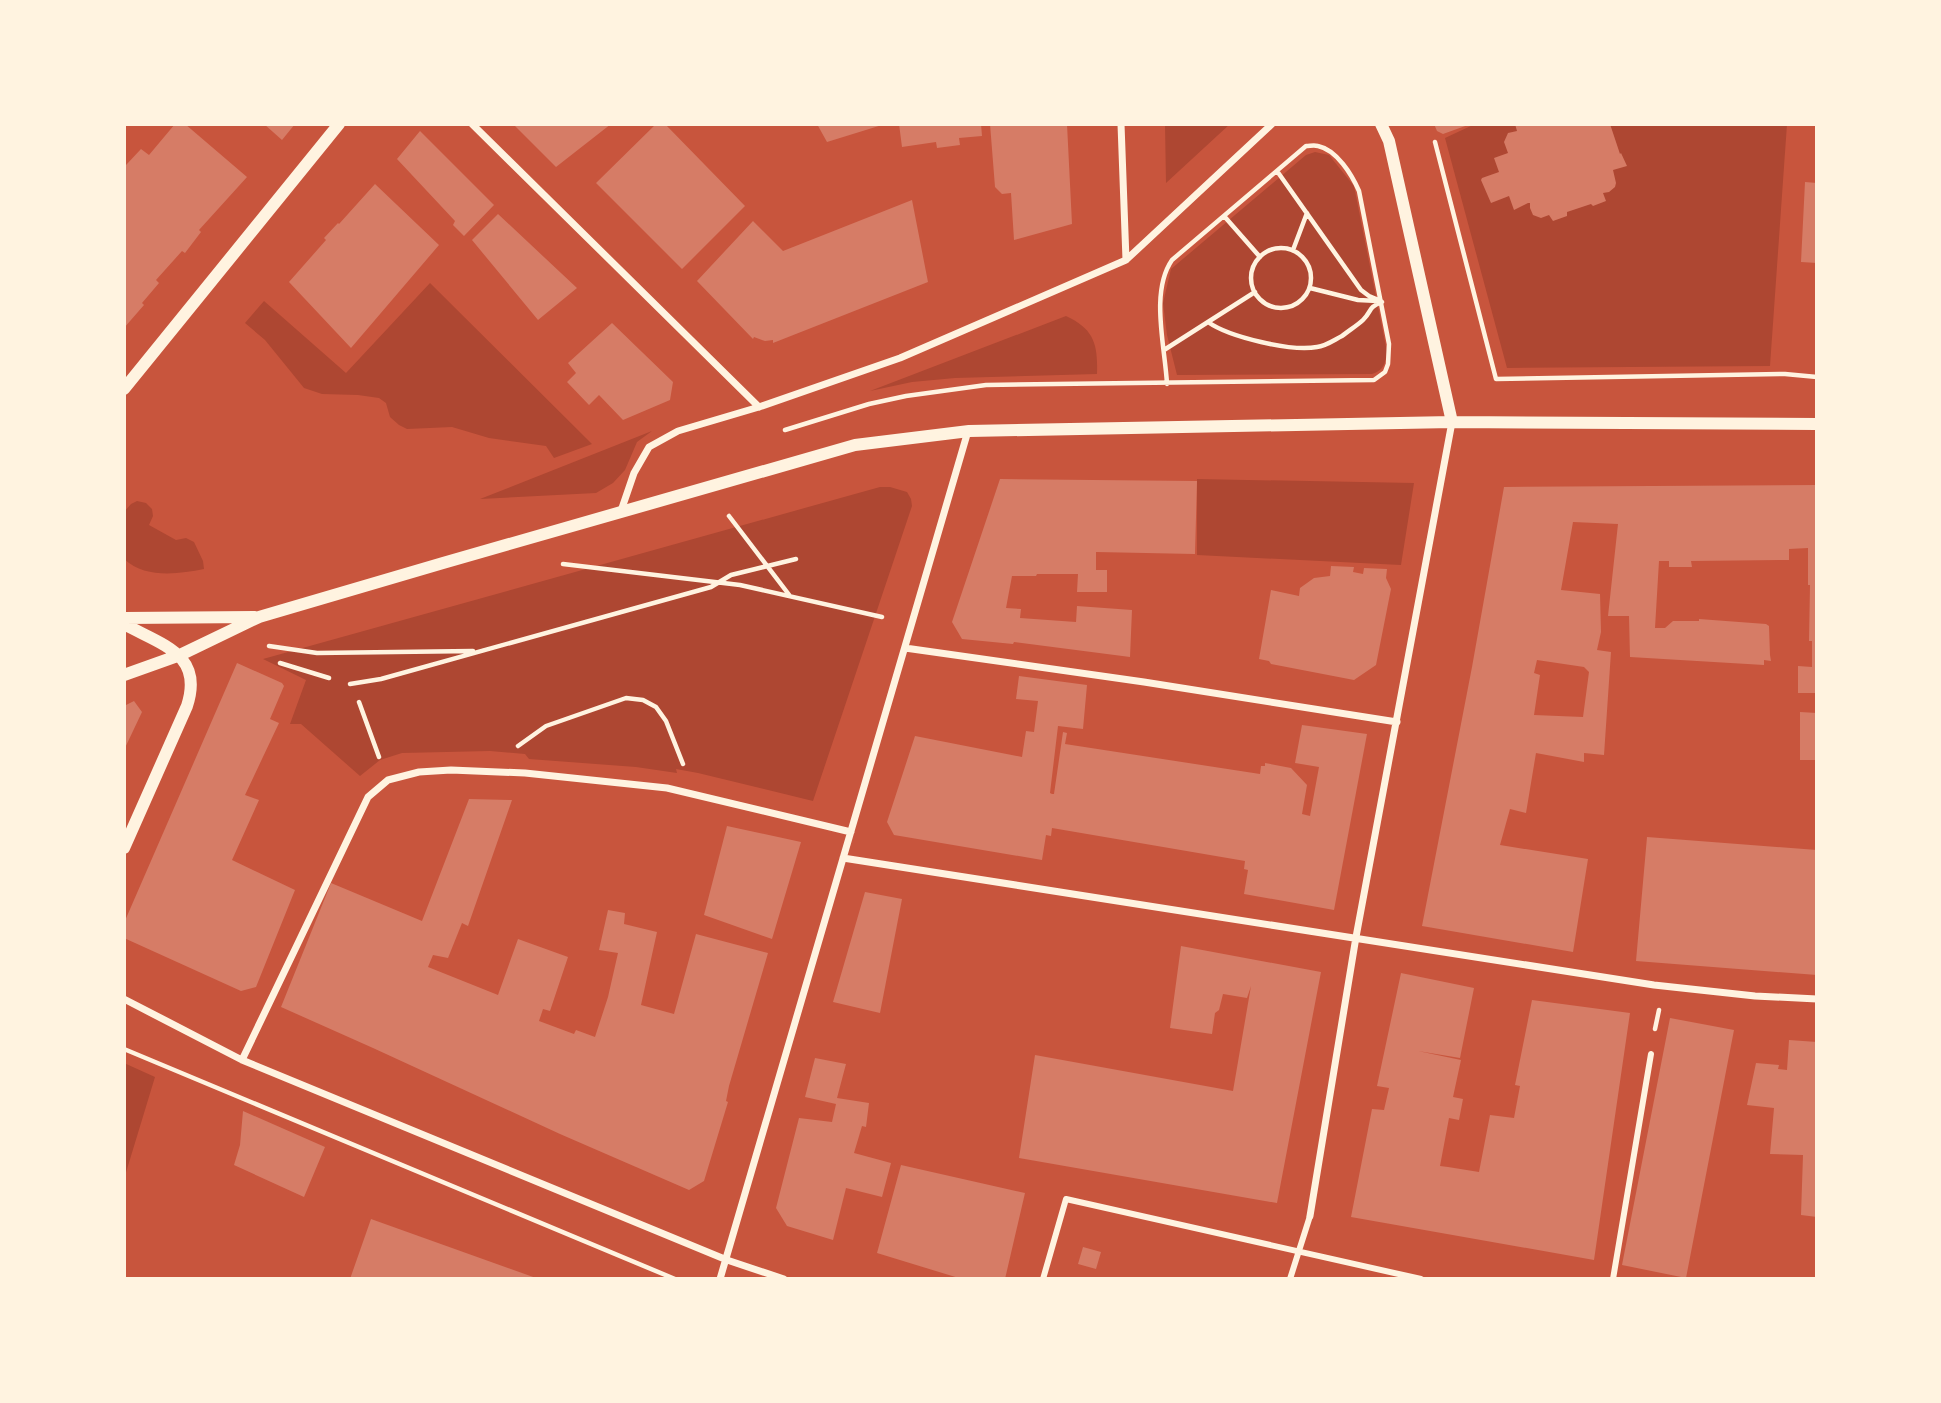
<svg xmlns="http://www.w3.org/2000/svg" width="1941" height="1403" font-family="Ubuntu,sans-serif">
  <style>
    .green { fill: #ae4732 }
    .building { fill: #d67c66; fill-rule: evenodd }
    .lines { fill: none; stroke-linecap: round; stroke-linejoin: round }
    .path { stroke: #fff3e0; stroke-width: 4.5 }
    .pedestrian { stroke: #fff3e0; stroke-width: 6 }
    .minor { stroke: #fff3e0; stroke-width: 7 }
    .tertiary { stroke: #fff3e0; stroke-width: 12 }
  </style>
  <rect width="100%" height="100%" fill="#c8553d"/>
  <!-- green -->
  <path class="green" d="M1165,124H1230L1166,183Z
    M1475,124H1787L1770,366L1507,368L1445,138Z
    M1315,152L1329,155L1354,186L1387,352C1385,364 1384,370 1372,374L1177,375L1167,335L1163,303L1171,269L1306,155Z
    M430,283L592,444L554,458L546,446L489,438L452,427L407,429L399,425L390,417L386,403L379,398L358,395L322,394L304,388L265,340L245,323L264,301L346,373Z
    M1066,316C1094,329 1098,344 1097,374L955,378L912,382L870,391Z
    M652,431L637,442L625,470L613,483L596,493L480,499Z
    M1197,479L1414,483L1401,565L1197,555Z
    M880,487H890L907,492L911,499L912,506L813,801L698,773L676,769L677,773L636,767L529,759L525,754L490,751L402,753L380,760L360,776L301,724H290L306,680L263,659Z
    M137,501L146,503L152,509L153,516L149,525L176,540L186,538L194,542L203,561L204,569C178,574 146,579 124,559V512L131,504Z
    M124,1063L155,1077L124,1179Z"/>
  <!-- building -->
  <path class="building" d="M175,124H185L247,177L199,230L201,232L185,253L182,251L156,280L159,283L142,303L144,305L124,328V164L126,165L141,149L149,155Z
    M264,124H295L282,140Z
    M513,124H611L556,167Z
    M656,124H665L745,206L682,269L596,183Z
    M817,124H882V125L827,142Z
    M899,124H981L982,136L959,138L960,145L937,148L936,142L902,147Z
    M990,124H1067L1072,224L1014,240L1011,193L1002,194L995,187Z
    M1434,124H1468V125L1443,134L1437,131Z
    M1515,124H1610L1620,154L1621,153L1627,166L1613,170L1616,183L1615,187L1609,192L1603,193L1606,201L1593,206L1591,204L1567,212V216L1553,221L1549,215L1541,218L1533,215L1530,208V203H1528L1514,210L1509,196L1491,203L1481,180L1482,178L1499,172L1494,158L1508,153L1504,142L1508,133L1517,131Z
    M420,131L494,205L464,236L453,225L455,221L397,159Z
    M1805,182L1817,183V263L1801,262Z
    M375,184L439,245L351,348L289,282L326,240L324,238L338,223L339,224Z
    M912,200L928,282L773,343V340L765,341L754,337L753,339L697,281L753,221L783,251Z
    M498,214L577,288L538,320L472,240Z
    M612,323L673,382L670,400L623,420L599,395L589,405L567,382L576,373L568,363Z
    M1000,479L1197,481L1195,554L1096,552V570H1107V592H1077L1078,574H1037L1036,576H1012L1006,608L1021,609L1020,618L1076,622L1077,606L1132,610L1130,657L1014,642L1013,644L962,639L952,622Z
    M1817,485V693H1798V666L1812,667V641H1809L1810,585H1808V548L1789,549V560L1691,561L1692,567H1669V561H1659L1655,628H1665L1673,621H1699V619L1766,624L1769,626L1770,655L1771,661L1764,660V665L1630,657L1629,616H1608L1618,524L1573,522L1561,590L1600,594L1601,632L1597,650L1611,652L1604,755L1584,753V762L1536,753L1526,813L1510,809L1500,845L1588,859L1573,952L1422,926L1472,667L1504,487ZM1537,660L1584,667L1589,672L1583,717L1534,715L1540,675L1534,673Z
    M1331,566L1354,567L1353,572L1363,574L1364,568L1387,569L1386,578L1391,589L1376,665L1354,680L1271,664L1269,661L1259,659L1271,590L1299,596L1300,588L1314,578L1330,576Z
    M237,663L282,683L284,686L270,719L279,723L245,795L259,800L232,860L295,890L256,987L241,991L124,938V923Z
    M1019,676L1087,685L1083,729L1058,726L1050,793L1052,794H1054L1063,732L1067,733L1065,744L1260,774L1261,766H1265V763L1291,768L1307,785L1302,814L1310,816L1319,767L1295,763L1302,725L1367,734L1334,910L1244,894L1248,870L1244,869L1245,861L1052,828L1051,836L1046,835L1042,860L894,835L887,822L915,736L1022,757L1026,731L1034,732L1038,701L1016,699Z
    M134,701L142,712L124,750V706Z
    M1800,712L1817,713V760H1800Z
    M469,799L512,800L468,926L462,923L448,958L433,955L428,967L498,995L518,939L568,957L550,1011L543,1009L539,1021L574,1034L576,1030L595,1037L608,997L618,953L599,950L608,910L625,913L624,924L657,932L641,1005L674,1014L696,934L768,953L729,1086L726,1101L728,1102L704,1181L689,1190L560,1134L373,1048L281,1007L331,883L422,921Z
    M727,826L801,842L772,939L704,915Z
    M1647,837L1817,850V975L1636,961Z
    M865,892L902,899L880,1013L833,1002Z
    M1181,946L1321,972L1277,1203L1019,1158L1035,1055L1233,1091L1251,986L1247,998L1223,994L1219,1010L1215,1013L1212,1034L1170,1028Z
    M1401,973L1474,988L1460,1058L1418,1051L1461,1060L1453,1097L1463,1099L1459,1120L1449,1118L1440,1166L1448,1167L1479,1172L1490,1115L1514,1118L1520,1086L1515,1085L1532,1000L1630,1013L1594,1260L1351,1217L1372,1109L1384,1110L1389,1088L1377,1086Z
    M1670,1018L1734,1030L1686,1278L1622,1265Z
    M1789,1040L1817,1042V1217L1801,1215L1803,1155L1770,1154L1774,1108L1747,1105L1756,1063L1779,1065L1778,1069L1787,1070Z
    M815,1058L846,1064L837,1098L869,1103L866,1127L862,1126L854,1153L891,1163L882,1197L846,1188L833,1240L787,1226L776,1208L799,1118L832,1122L836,1104L805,1097Z
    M243,1111L325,1147L304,1197L234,1165L240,1145Z
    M901,1165L1025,1193L1005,1279H962L877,1253Z
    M371,1219L536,1278V1279H350Z
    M1083,1247L1101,1252L1096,1269L1078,1264Z"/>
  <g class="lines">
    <!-- path -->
    <path class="path" d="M1435,142L1496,379L1785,374L1817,377
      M1277,171L1361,290L1369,296L1381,301
      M1224,216L1260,257
      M1251 278a30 30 0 1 1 60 0a30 30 0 1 1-60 0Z
      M1293,250L1307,213
      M1310,288L1358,300L1378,301
      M1208,322C1229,337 1292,352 1317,347C1326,346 1334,340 1342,336C1348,331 1358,325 1363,320C1373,310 1367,308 1382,302
      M1164,350L1255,292
      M785,430L869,404L906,396L986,385L1374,380L1385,372L1388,364L1389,344L1359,191C1352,175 1337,150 1318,146C1314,145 1310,146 1306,146L1172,260C1150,292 1165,346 1167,384
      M729,516L790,596
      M563,564L740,585L882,617
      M269,646L317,653L473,651
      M280,663L329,678
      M350,684L381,679L711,587L731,575L796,559
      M359,702L379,757
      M518,746L546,726L626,698L643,700L656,707L666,721L683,764
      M1655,1029L1659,1010
      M124,1049L675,1279"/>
    <!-- pedestrian -->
    <path class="pedestrian" d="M1043,1279L1066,1199L1421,1279
      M1290,1279L1310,1216
      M1613,1279L1651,1054"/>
    <!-- minor -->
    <path class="minor" d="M472,124L759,407
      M1121,124L1126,260
      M621,511L634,473L649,447L678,431L759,407L900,358L1126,260L1272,124
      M905,648L1144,682L1397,722
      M843,858L1654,985L1755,996L1817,999
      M124,999L242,1060L727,1260L784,1279
      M242,1060L368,797L388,780L419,772L451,770L525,773L667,788L851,832
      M1310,1216L1356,937L1452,422
      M720,1279L968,431"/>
    <!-- tertiary -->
    <path class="tertiary" d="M1381,124L1389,141L1452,422
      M124,389L339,124
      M124,618L255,617
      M124,624C162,645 204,654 187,706L124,848
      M124,675L180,655L259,617L443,563L855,445L969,431L1452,422L1817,424"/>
  </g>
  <!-- border -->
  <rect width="1941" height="1403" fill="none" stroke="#fff3e0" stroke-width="252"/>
</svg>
